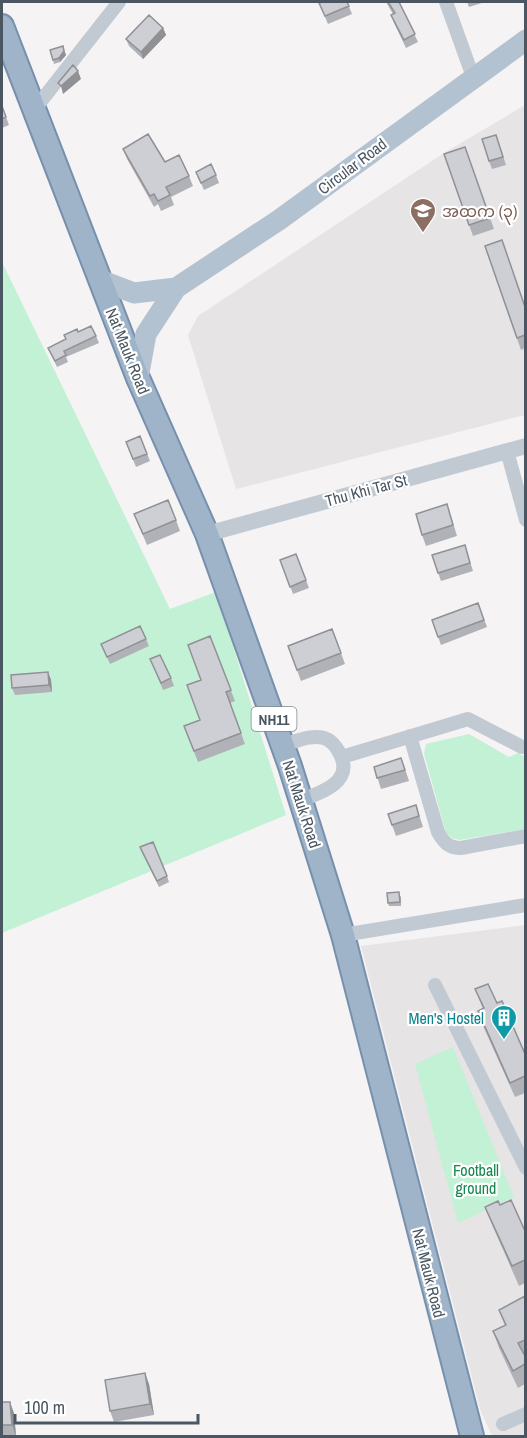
<svg xmlns="http://www.w3.org/2000/svg" width="527" height="1438" font-family="'Archivo Narrow','Noto Sans Myanmar',sans-serif">
  <style>
    .education { fill: #e6e4e5 }
    .green { fill: #c3f1d5 }
    .lines { fill: none; stroke-linecap: round; stroke-linejoin: round }
    .trunk-casing { stroke: #7690ad; stroke-width: 26 }
    .minor { stroke: #c1cad2; stroke-width: 14 }
    .tertiary { stroke: #c1cad2; stroke-width: 16 }
    .primary { stroke: #b3c2d1; stroke-width: 21 }
    .trunk { stroke: #9fb4c9; stroke-width: 22 }
    .wall { fill: #b0b2b7 }
    .shaded-wall { fill: #909195 }
    .building { fill: #cdcfd5; stroke: #909195; stroke-width: 1.5 }
    .labels { text-anchor: middle; dominant-baseline: central; stroke-width: 4.5; stroke-linejoin: round; paint-order: stroke }
    .shield { fill: #fff; stroke: #808990; stroke-width: 1.5 }
    .shield-label { font-size: 15px; font-weight: bold; fill: #4a5661 }
    .street-label { font-size: 16px; fill: #4a5661; stroke: #fff }
    .education-label { font-size: 16px; fill: #785e54; stroke: #fff; text-anchor: start }
    .culture-label { font-size: 16px; fill: #0d838f; stroke: #fff; text-anchor: end }
    .park-label { font-size: 16px; fill: #17864f; stroke: #fff }
  </style>
  <rect width="100%" height="100%" fill="#f5f3f3"/>
  <!-- education -->
  <path class="education" d="M525,105V415L236,489L188,335L198,316L444,153Z
    M525,925V1436H492L480,1409L361,946Z"/>
  <!-- green -->
  <path class="green" d="M2,262L170,609L216,592L286,815L2,933Z
    M469,734L509,757L518,753L525,757V829L460,840L452,838L446,833L424,754L426,744Z
    M453,1047L514,1197L458,1223L415,1064Z"/>
  <g class="lines">
    <defs>
      <path id="trunk" d="M2,26L138,378L207,534L290,766L343,935L472,1436"/>
    </defs>
    <!-- trunk casing -->
    <use href="#trunk" class="trunk-casing"/>
    <!-- minor -->
    <path class="minor" d="M446,2L473,77
      M34,110L119,2
      M507,451L526,520
      M410,736L438,832C444,843 449,848 461,848L526,836
      M283,745C295,742 311,734 324,738C331,740 337,748 340,754C354,782 321,793 301,800
      M342,757L468,719L522,747
      M343,935L526,905
      M435,985L526,1168
      M503,1424L526,1414"/>
    <!-- tertiary -->
    <path class="tertiary" d="M207,534L526,446"/>
    <!-- primary -->
    <path class="primary" d="M100,280L134,293L176,288
      M138,378L146,334L176,288L279,220L526,40"/>
    <!-- trunk -->
    <use href="#trunk" class="trunk"/>
  </g>
  <!-- wall -->
  <path class="wall" d="M347,2L352,14L328,24L319,3Z
    M386,2H399L418,42L406,48L394,23L391,15L393,14Z
    M467,2H485L469,7Z
    M163,28L166,35L143,59L129,46L126,39Z
    M63,46L66,55L60,62L54,64L50,50Z
    M2,106L9,125L2,128Z
    M499,143L506,165L492,169L489,161Z
    M465,147L494,229L473,236L444,154Z
    M123,149L165,162L189,176L193,186L171,197L174,205L161,211L158,204L154,207L127,159Z
    M196,172L216,175L219,183L204,190Z
    M485,246L525,307V348L521,350Z
    M96,336L99,343L66,357L68,362L57,367L48,348Z
    M140,436L150,461L136,467L126,442Z
    M134,514L176,520L180,531L147,545Z
    M451,516L457,536L426,546L422,535Z
    M465,545L473,571L441,581L432,555Z
    M296,554L309,588L293,594L280,560Z
    M478,603L487,627L441,645L432,620Z
    M332,629L345,664L301,681L288,646Z
    M210,636L235,701L230,703L245,744L198,762L184,726L200,720L201,680Z
    M146,639L149,646L110,664L101,644Z
    M150,659L171,678L174,686L163,690Z
    M48,672L51,680L52,692L15,695L12,688Z
    M374,767L405,769L409,781L381,789Z
    M416,805L423,827L396,836L388,814Z
    M140,847L167,876L169,882L159,887L142,853Z
    M401,896V906H389L388,903Z
    M475,989L497,1003L525,1054V1093L515,1097L483,1026L478,1011L483,1009Z
    M500,1205L525,1231V1283L519,1286L493,1227L485,1207Z
    M525,1296V1384L518,1388L499,1348L493,1331L505,1326L499,1310Z
    M149,1384L154,1415L114,1422L110,1411Z
    M2,1402L14,1413L16,1436L2,1437Z"/>
  <!-- shaded-wall -->
  <path class="shaded-wall" d="M163,28L166,35L143,59L141,52Z
    M64,51L66,55L60,62L59,58Z
    M78,71L81,79L63,94L61,86Z
    M48,672L51,680L52,692L49,685Z
    M145,1373L149,1384L154,1415L150,1404Z
    M10,1402L14,1413L16,1436L12,1425Z"/>
  <!-- building -->
  <path class="building" d="M323,2H347L349,6L325,16L319,3Z
    M388,2H399L415,34L404,40L391,15L395,13Z
    M149,15L163,28L141,52L126,39Z
    M63,46L64,51L59,58L53,60L50,50Z
    M73,65L78,71L61,86L58,83Z
    M2,106L6,117L2,119Z
    M148,134L165,162L179,155L189,176L166,187L170,195L158,201L154,194L150,196L123,149Z
    M496,135L503,157L489,161L482,139Z
    M465,147L490,218L469,225L444,154Z
    M211,164L216,175L201,183L196,172Z
    M502,240L525,307V335L517,338L485,246Z
    M91,326L96,336L64,351L66,355L55,361L48,348L66,339L64,335L77,329L78,332Z
    M140,436L147,454L133,459L126,442Z
    M168,500L176,520L143,534L134,514Z
    M447,504L453,525L422,535L416,514Z
    M465,545L470,563L438,573L432,555Z
    M296,554L306,580L290,587L280,560Z
    M478,603L484,620L438,637L432,620Z
    M140,626L146,639L107,657L101,644Z
    M332,629L341,653L297,670L288,646Z
    M210,636L231,690L226,692L241,733L194,751L184,726L200,720L187,685L201,680L188,645Z
    M160,655L171,678L161,683L150,659Z
    M48,672L49,685L12,688L11,675Z
    M401,758L405,770L377,778L374,767Z
    M416,805L419,816L392,825L388,814Z
    M153,842L167,876L157,881L140,847Z
    M399,892L400,902L388,903L387,893Z
    M488,984L497,1003L502,1001L525,1054V1076L510,1083L478,1011L484,1008L475,989Z
    M511,1200L525,1231V1260L512,1266L485,1207L498,1201L500,1205Z
    M525,1296V1340L518,1343L525,1356V1364L513,1371L493,1331L506,1325L499,1310Z
    M145,1373L150,1404L110,1411L105,1380Z
    M2,1402H10L12,1425H2Z"/>
  <!-- icons -->
  <defs>
    <symbol id="school-pin" viewBox="-11 -11 22 30"><path d="M0 17L-7.5 6A9.5 9.5 0 1 1 7.5 6Z" fill="#8d6e63" stroke="#fff"/><path d="M0-5L7-2L0 1L-7-2ZM-4 1L0 2.5L4 1V4Q0 6-4 4Z" fill="#fff"/></symbol>
    <symbol id="building-pin" viewBox="-11 -11 22 30"><path d="M0 17L-7.5 6A9.5 9.5 0 1 1 7.5 6Z" fill="#0f9aa8" stroke="#fff"/><path d="M-4-6H4V6H1V3H-1V6H-4ZM-2.5-4.3h1.7v1.8h-1.7ZM.8-4.3h1.7v1.8H.8ZM-2.5-1h1.7V.8h-1.7ZM.8-1h1.7V.8H.8Z" fill="#fff"/></symbol>
  </defs>
  <g fill-rule="evenodd">
    <use href="#school-pin" x="408" y="196" width="30" height="40"/>
    <use href="#building-pin" x="489" y="1003" width="30" height="40"/>
  </g>
  <g class="labels">
    <!-- shield labels -->
    <rect class="shield" x="251.5" y="707" width="45" height="24" rx="4.5"/>
    <g class="shield-label">
      <text x="274" y="719">NH11</text>
    </g>
    <!-- street labels -->
    <g class="street-label">
      <text transform="translate(352 166) rotate(-37)">Circular Road</text>
      <text transform="translate(128 351) rotate(68)">Nat Mauk Road</text>
      <text transform="translate(366 490) rotate(-15)">Thu Khi Tar St</text>
      <text transform="translate(302 804) rotate(72)">Nat Mauk Road</text>
      <text transform="translate(429 1273) rotate(76)">Nat Mauk Road</text>
    </g>
    <!-- education labels -->
    <g class="education-label">
      <text x="442" y="211">အထက (၃)</text>
    </g>
    <!-- culture labels -->
    <g class="culture-label">
      <text x="484" y="1018">Men's Hostel</text>
    </g>
    <!-- park labels -->
    <g class="park-label">
      <text x="476" y="1170">Football<tspan x="476" dy="18">ground</tspan></text>
    </g>
  </g>
  <!-- border -->
  <rect width="527" height="1438" fill="none" stroke="#4a5661" stroke-width="6"/>
  <!-- scale -->
  <path d="M15 1414v9h183v-9" fill="none" stroke="#4a5661" stroke-width="3"/>
  <text x="24" y="1414" font-size="18" fill="#4a5661" stroke="#ffffff" stroke-width="4.5" paint-order="stroke">100 m</text>
</svg>
